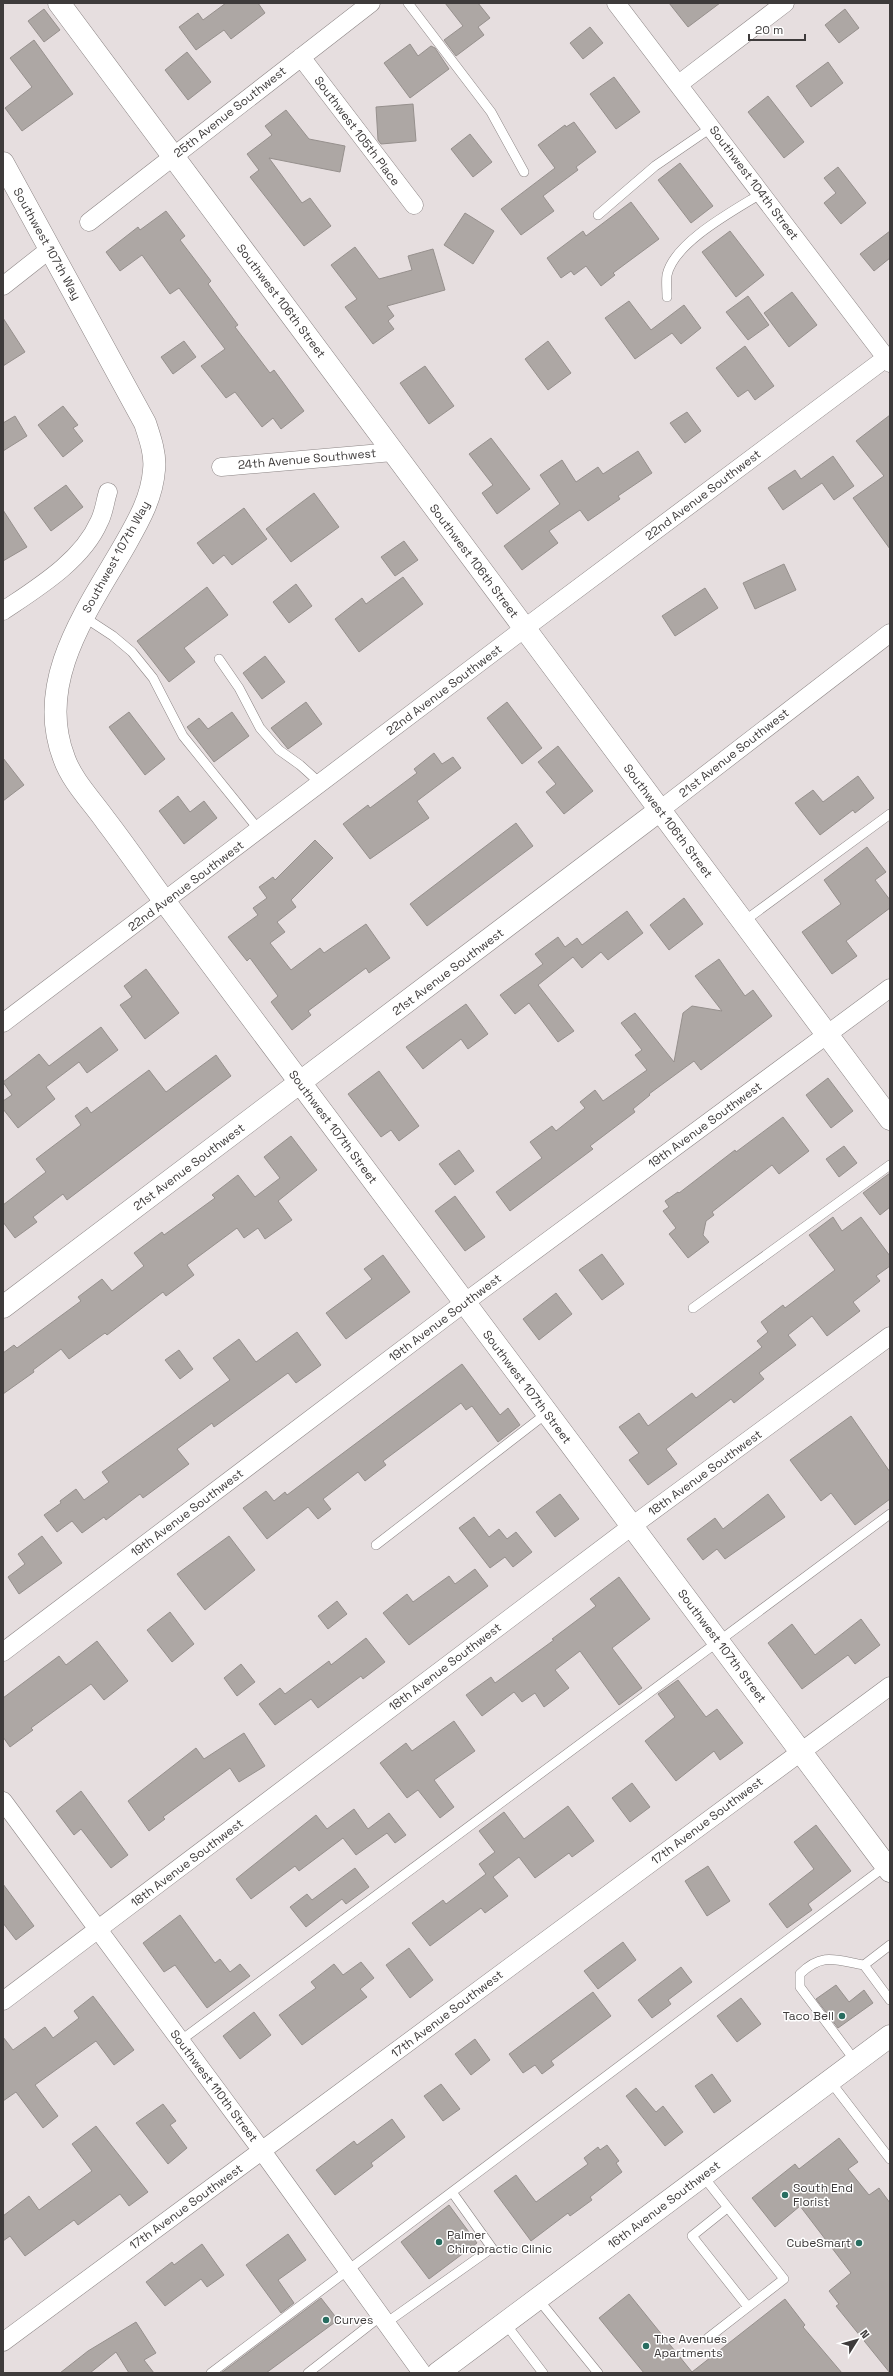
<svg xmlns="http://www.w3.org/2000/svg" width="893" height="2376" font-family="'Space Grotesk',sans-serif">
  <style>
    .building { fill: #ada7a4; stroke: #96908d }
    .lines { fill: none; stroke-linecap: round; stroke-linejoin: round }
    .service-casing { stroke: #8c8585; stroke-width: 10 }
    .minor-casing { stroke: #8c8585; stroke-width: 19 }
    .tertiary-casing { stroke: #8c8585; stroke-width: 23 }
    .secondary-casing { stroke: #8c8585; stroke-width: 23 }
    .service { stroke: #fff; stroke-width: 9 }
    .minor { stroke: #fff; stroke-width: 18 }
    .tertiary { stroke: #fff; stroke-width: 22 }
    .secondary { stroke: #fff; stroke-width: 22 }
    .poi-dot { fill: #286d60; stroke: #fff; stroke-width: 1.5 }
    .labels { text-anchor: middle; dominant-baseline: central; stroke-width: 3; stroke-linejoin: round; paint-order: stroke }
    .street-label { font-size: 12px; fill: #3e3b3b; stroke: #fff }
    .poi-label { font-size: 12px; fill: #3e3b3b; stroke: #fff; text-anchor: start }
  </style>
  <rect width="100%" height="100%" fill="#e6dedf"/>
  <!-- building -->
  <path class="building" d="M226,3H258L265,13L231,39L224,30L196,50L179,27L198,13L203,20Z
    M445,3H478L490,18L478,27L484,35L456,56L444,40L463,26Z
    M669,3H720L688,27Z
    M44,9L60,30L44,42L28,21Z
    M845,9L859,28L839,43L825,25Z
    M590,27L603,43L583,59L570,43Z
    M34,40L73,94L22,131L5,108L32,87L10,58Z
    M410,44L418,56L431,46L435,48L449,69L410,98L384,63Z
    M187,52L211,82L188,100L165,70Z
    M828,62L843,83L811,107L796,86Z
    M614,77L640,112L616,129L590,94Z
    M768,96L804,142L784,158L748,112Z
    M413,104L416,141L381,144L378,140L376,107Z
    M286,110L309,139L345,146L340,172L269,158L302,203L310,198L331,226L304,246L250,177L259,170L247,154L272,135L265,126Z
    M574,122L596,152L576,167L578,170L543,196L554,211L521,235L501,209L555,168L538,145L565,125L566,127Z
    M470,134L492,162L473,177L451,149Z
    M680,163L713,206L691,223L658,180Z
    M838,167L866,203L841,224L824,203L836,193L824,178Z
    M631,202L659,239L613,273L615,275L601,286L586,266L574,275L571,271L561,278L547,258L583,231L586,236Z
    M166,211L185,236L180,240L211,281L208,284L238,325L235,327L270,373L274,370L304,411L281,429L273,418L262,427L235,392L226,398L201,366L225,349L179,288L170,294L142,255L120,271L106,252L138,227L140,230Z
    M465,213L494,231L473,264L444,245Z
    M730,231L764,275L736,297L702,252Z
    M890,231V258L874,271L860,254Z
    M355,247L379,279L412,270L408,256L433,249L445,290L387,306L394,316L388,321L394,329L373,344L345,307L357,299L331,265Z
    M792,292L817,325L789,347L764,313Z
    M748,296L769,325L748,340L726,312Z
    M629,301L651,330L684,305L701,328L681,344L672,333L635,359L605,318Z
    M3,318L25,352L3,366Z
    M184,341L196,357L173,374L161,357Z
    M548,341L571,373L548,390L525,359Z
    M745,346L774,386L755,400L748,390L738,397L716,368Z
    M425,366L454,406L429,424L400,383Z
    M63,406L78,425L73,428L83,441L63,457L38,425Z
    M687,412L701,431L685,443L670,423Z
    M890,415V549L853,498L884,476L856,441Z
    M15,416L27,436L3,451V423Z
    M491,438L530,489L497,514L482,493L493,485L469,454Z
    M638,451L652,473L618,496L620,499L588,521L580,510L549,531L558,543L522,570L504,546L560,504L540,475L562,460L576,482L598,467L603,474Z
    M833,456L854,486L834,500L822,483L783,510L768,488L795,470L801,479Z
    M66,485L83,507L51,531L34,508Z
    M314,493L339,527L291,562L266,529Z
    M244,508L267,539L232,565L224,555L213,564L197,543Z
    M3,510L27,547L3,561Z
    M404,541L418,560L395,576L381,557Z
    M784,564L796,590L755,609L743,583Z
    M403,577L423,604L359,652L335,619L362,598L366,604Z
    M296,584L312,606L289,623L273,602Z
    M207,587L228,615L184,648L195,662L169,682L137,641Z
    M705,588L718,608L675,636L662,616Z
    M265,656L285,682L262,699L243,673Z
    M306,702L322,724L288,749L271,728Z
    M507,702L542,748L522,764L487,718Z
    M129,712L165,759L145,775L109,727Z
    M232,712L249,736L214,762L187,727L199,718L208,729Z
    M558,746L593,791L564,814L546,792L556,784L538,762Z
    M434,753L442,764L453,757L461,768L417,801L429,818L370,859L343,824L368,805L370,808L417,773L414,769Z
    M3,758L24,785L3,801Z
    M858,776L874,798L855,813L853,810L820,835L795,803L813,790L823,802Z
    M178,796L190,812L204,801L217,818L184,844L159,811Z
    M516,823L533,846L427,926L410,904Z
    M315,840L333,858L291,900L296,907L277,922L285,932L270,943L291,970L320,948L324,953L366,924L390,958L369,973L366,968L308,1011L311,1015L292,1030L271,1002L278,996L250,958L247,961L228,937L258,915L253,908L267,898L259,887L273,877L275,880Z
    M867,847L886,872L875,880L890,900V908L846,941L857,956L832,974L802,932L841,904L824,880Z
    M684,898L703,924L669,950L650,925Z
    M627,911L643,933L608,960L601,952L582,968L573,957L538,985L574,1031L558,1042L529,1003L515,1014L500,995L543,964L535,954L558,937L565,947L577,938L582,945Z
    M719,959L745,996L753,990L772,1016L701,1070L694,1061L649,1094L650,1095L633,1109L635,1112L590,1146L593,1149L510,1211L496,1192L542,1158L530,1142L552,1126L556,1131L585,1108L580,1102L595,1090L603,1101L647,1070L635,1055L642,1050L621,1023L635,1013L674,1062L683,1013L692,1006L722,1011L695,976Z
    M146,969L179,1013L145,1039L120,1005L132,997L124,986Z
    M466,1004L488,1034L468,1049L461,1039L423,1069L406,1047Z
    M101,1027L118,1050L87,1073L79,1062L46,1087L55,1099L18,1128L3,1109V1101L12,1095L3,1082L39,1054L49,1066Z
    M216,1055L231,1076L67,1200L63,1194L33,1217L37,1222L15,1238L3,1222V1205L46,1172L36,1159L81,1125L75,1116L87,1107L91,1113L149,1070L166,1092Z
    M379,1071L419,1126L399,1141L391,1130L381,1137L348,1094Z
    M828,1078L853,1111L831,1128L806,1095Z
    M783,1117L809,1151L779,1174L772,1165L712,1212L714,1215L706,1221L703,1235L709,1242L688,1258L669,1234L676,1228L663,1211L669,1207L665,1201L678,1192L679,1193L735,1150L736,1152Z
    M291,1136L317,1170L278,1201L292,1220L265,1239L258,1228L244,1238L237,1228L187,1265L194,1275L166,1296L163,1292L107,1335L105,1333L69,1359L61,1349L33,1370L34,1372L3,1394V1353L14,1345L17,1348L81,1301L78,1297L102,1279L112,1291L144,1266L134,1253L162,1232L164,1235L215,1198L212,1195L238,1175L255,1197L280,1178L264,1157Z
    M844,1146L857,1163L839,1177L826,1159Z
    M459,1150L474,1171L455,1185L439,1164Z
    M890,1173V1207L880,1215L863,1193Z
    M455,1196L485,1237L465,1251L435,1211Z
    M833,1217L842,1231L861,1217L890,1256V1266L876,1276L880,1281L853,1302L860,1311L827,1336L812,1316L788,1335L796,1345L759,1373L764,1379L734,1403L731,1399L666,1449L677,1464L648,1485L629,1460L639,1453L619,1427L639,1413L648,1426L692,1393L696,1398L762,1347L757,1341L768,1332L761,1322L783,1305L785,1308L835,1270L809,1235Z
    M602,1254L624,1284L602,1300L579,1270Z
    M383,1255L410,1292L346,1339L326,1313L372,1279L364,1269Z
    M556,1293L572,1314L539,1340L523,1319Z
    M297,1332L321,1365L296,1383L288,1373L214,1427L212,1423L177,1449L189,1464L143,1498L140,1494L106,1520L104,1517L82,1533L72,1521L57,1532L44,1515L61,1503L60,1501L76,1489L84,1500L109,1482L102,1472L230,1380L213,1358L239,1339L256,1362Z
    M179,1350L193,1369L180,1379L165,1360Z
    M462,1364L500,1415L508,1408L520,1425L498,1442L472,1406L466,1410L461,1403L383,1461L386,1465L365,1481L358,1472L323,1499L331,1509L318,1519L308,1507L267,1539L243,1508L266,1491L274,1501L285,1492L287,1495Z
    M851,1416L890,1472V1499L855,1525L831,1493L821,1501L790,1460Z
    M560,1494L579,1519L555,1537L536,1512Z
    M768,1494L785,1517L725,1559L717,1549L703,1560L687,1539L715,1518L723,1529Z
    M474,1517L489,1537L499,1529L507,1539L516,1532L532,1552L513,1567L505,1557L490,1568L459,1528Z
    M42,1536L62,1563L19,1594L8,1577L25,1564L18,1554Z
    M229,1536L255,1570L205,1610L177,1574Z
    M475,1569L488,1586L409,1645L383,1613L407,1594L413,1602L449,1576L455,1584Z
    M619,1577L650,1619L612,1648L642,1688L619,1705L580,1651L555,1670L569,1688L544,1707L535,1693L522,1702L514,1692L482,1716L466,1695L491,1677L495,1683L554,1640L552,1639L596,1606L590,1599Z
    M337,1601L347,1614L328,1629L318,1616Z
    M170,1612L194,1644L172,1662L147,1630Z
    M861,1619L880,1645L855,1664L848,1655L802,1689L768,1643L792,1624L815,1655Z
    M366,1638L385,1662L363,1679L361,1676L318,1708L311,1699L275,1725L259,1704L280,1688L285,1694L329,1661L331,1665Z
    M97,1641L128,1681L104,1700L91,1684L31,1728L33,1730L10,1747L3,1737V1698L59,1656L66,1665Z
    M241,1664L255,1682L237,1696L224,1678Z
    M678,1680L706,1717L717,1709L743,1743L720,1760L714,1751L676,1781L645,1741L675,1717L658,1694Z
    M454,1721L475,1751L434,1780L454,1807L440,1818L418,1790L407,1798L380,1763L406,1743L412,1751Z
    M244,1733L265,1766L239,1782L230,1768L163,1817L165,1819L149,1831L128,1801L196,1748L204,1759Z
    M632,1783L650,1807L630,1822L612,1798Z
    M81,1791L128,1855L111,1868L81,1829L74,1835L56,1811Z
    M568,1806L594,1841L572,1857L569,1853L535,1878L519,1857L493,1877L508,1896L485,1913L481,1908L430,1946L412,1923L443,1900L446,1904L486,1874L479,1864L495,1852L479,1831L504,1812L524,1839Z
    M354,1809L368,1829L389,1813L406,1835L395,1843L387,1833L356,1855L343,1838L299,1871L295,1866L251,1899L236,1879L316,1815L327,1829Z
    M816,1825L851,1871L808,1904L812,1910L787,1928L769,1904L814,1869L794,1842Z
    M708,1866L730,1901L707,1916L685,1881Z
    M355,1868L369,1887L346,1904L342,1899L306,1927L290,1907L307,1894L312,1900Z
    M3,1884L34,1926L16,1940L3,1923Z
    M180,1915L215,1963L220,1959L230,1972L240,1964L250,1976L207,2008L175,1965L164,1972L143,1943Z
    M623,1942L636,1960L598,1989L584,1971Z
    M409,1948L433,1980L410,1998L386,1965Z
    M361,1962L374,1978L360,1989L367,1997L302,2045L279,2015L316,1988L311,1982L334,1964L343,1975Z
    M681,1967L692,1982L668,2000L671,2004L652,2018L638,2000Z
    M836,1985L849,2002L864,1990L873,2003L838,2028L816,1999Z
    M593,1992L611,2016L551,2061L554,2065L542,2074L535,2065L523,2073L509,2054Z
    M93,1996L134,2050L114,2065L96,2041L35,2085L58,2116L43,2128L16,2092L3,2101V2037L13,2050L45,2027L53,2038L79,2018L74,2011Z
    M741,1998L761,2024L737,2042L717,2016Z
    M254,2012L271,2035L240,2059L223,2036Z
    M475,2039L490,2060L471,2075L455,2054Z
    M712,2074L731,2101L714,2113L695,2086Z
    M441,2084L460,2109L443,2121L424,2096Z
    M636,2088L656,2112L663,2106L683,2132L665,2146L626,2096Z
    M163,2104L176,2121L170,2125L187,2148L168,2164L136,2123Z
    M392,2119L405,2137L371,2163L373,2166L335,2195L316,2170L354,2141L357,2145Z
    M96,2126L148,2192L129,2206L120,2194L78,2225L74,2220L25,2256L10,2236L3,2241V2216L29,2196L39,2210L92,2171L72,2144Z
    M839,2138L858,2162L848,2169L869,2195L879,2188L890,2203V2373L836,2306L839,2304L829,2291L851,2273L800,2206L775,2227L752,2198L795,2164L799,2169Z
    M607,2145L619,2161L616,2163L622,2172L590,2197L592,2200L570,2216L568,2213L531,2241L494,2191L516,2175L536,2202L588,2164L584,2158L598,2147L600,2150Z
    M449,2205L477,2243L429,2279L401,2242Z
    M288,2234L306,2260L278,2280L294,2303L281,2313L246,2265Z
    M202,2244L224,2275L207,2287L201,2279L165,2306L146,2282L172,2262L174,2265Z
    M629,2294L692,2372L785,2299L805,2325L803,2327L842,2373H644L599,2318Z
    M321,2298L338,2320L266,2373H221Z
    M136,2322L156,2353L144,2360L154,2373H129L116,2352L90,2373H60L88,2351Z"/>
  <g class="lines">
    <defs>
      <path id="service" d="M408,3L491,112L524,172
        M598,215L655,166L712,127
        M667,297C667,290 666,282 667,275C674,242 735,210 762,193
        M84,617L113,636L132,652L153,678L183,736L259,830
        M219,659L239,688L260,728L279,750L300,765L320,783
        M743,922L890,814
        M693,1308L890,1165
        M376,1545L547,1413
        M890,1945L864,1965L890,2000
        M180,2041L890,1514
        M856,2062L800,1987V1974C822,1952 836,1960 864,1965
        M830,2081L890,2159
        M703,2176L784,2279L708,2338
        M727,2208L692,2236L748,2307
        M538,2299L598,2373
        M386,2323L492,2248L452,2192
        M505,2323L543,2373
        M211,2373L887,1865
        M308,2373L381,2316"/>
      <path id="minor" d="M616,3L890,363
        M301,57L414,205
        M679,84L785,3
        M89,222L371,3
        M3,286L50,249
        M221,467L393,452
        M3,611C37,588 82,561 99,522C104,513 105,501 108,492
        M660,810L890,633
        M3,1023L525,628L886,358
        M3,1652L464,1303L890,988
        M3,1801L262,2151L422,2373
        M3,2001L632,1526L890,1336
        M3,2342L890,1686"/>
      <path id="tertiary" d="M59,3L890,1119
        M3,163L145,423C150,438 156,455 154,470C152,497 139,520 126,543C89,608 34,680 64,758C72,781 92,801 106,821C126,847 145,875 165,902L890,1871
        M3,1307L660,810"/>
      <path id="secondary" d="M438,2373L890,2036"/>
    </defs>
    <!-- service casing -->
    <use href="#service" class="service-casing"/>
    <!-- minor casing -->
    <use href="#minor" class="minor-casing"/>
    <!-- tertiary casing -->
    <use href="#tertiary" class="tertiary-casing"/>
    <!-- secondary casing -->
    <use href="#secondary" class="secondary-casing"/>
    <!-- service -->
    <use href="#service" class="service"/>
    <!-- minor -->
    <use href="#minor" class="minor"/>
    <!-- tertiary -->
    <use href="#tertiary" class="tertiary"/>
    <!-- secondary -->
    <use href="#secondary" class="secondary"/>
  </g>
  <!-- markers -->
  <g class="poi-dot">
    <circle cx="842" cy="2016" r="4"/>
    <circle cx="785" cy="2195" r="4"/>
    <circle cx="439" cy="2242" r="4"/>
    <circle cx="859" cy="2243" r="4"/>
    <circle cx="326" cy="2320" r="4"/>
    <circle cx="646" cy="2346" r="4"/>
  </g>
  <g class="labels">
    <!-- street labels -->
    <g class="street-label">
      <text transform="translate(230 112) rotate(-38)">25th Avenue Southwest</text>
      <text transform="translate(357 131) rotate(53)">Southwest 105th Place</text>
      <text transform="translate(754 183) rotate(53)">Southwest 104th Street</text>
      <text transform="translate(47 244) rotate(61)">Southwest 107th Way</text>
      <text transform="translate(281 301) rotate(53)">Southwest 106th Street</text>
      <text transform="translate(307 459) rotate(-5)">24th Avenue Southwest</text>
      <text transform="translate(703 495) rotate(-37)">22nd Avenue Southwest</text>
      <text transform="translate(116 557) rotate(-61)">Southwest 107th Way</text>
      <text transform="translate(474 561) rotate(53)">Southwest 106th Street</text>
      <text transform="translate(444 690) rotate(-37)">22nd Avenue Southwest</text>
      <text transform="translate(734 753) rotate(-38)">21st Avenue Southwest</text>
      <text transform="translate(668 821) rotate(53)">Southwest 106th Street</text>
      <text transform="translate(186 886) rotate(-37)">22nd Avenue Southwest</text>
      <text transform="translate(448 972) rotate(-37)">21st Avenue Southwest</text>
      <text transform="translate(705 1125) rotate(-36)">19th Avenue Southwest</text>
      <text transform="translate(333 1127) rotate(53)">Southwest 107th Street</text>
      <text transform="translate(189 1167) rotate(-37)">21st Avenue Southwest</text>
      <text transform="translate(445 1318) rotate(-37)">19th Avenue Southwest</text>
      <text transform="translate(527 1387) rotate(53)">Southwest 107th Street</text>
      <text transform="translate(705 1473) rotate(-36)">18th Avenue Southwest</text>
      <text transform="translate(187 1513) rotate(-37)">19th Avenue Southwest</text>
      <text transform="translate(722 1646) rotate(53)">Southwest 107th Street</text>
      <text transform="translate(445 1667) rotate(-37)">18th Avenue Southwest</text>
      <text transform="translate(707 1821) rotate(-37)">17th Avenue Southwest</text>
      <text transform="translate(187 1863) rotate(-37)">18th Avenue Southwest</text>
      <text transform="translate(447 2014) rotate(-37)">17th Avenue Southwest</text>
      <text transform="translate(214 2086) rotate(53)">Southwest 110th Street</text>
      <text transform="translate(664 2205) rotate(-37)">16th Avenue Southwest</text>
      <text transform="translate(186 2207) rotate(-36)">17th Avenue Southwest</text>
    </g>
    <!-- poi labels -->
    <g class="poi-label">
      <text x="834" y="2016" text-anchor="end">Taco Bell</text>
      <text x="793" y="2188">South End<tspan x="793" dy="14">Florist</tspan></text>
      <text x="447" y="2235">Palmer<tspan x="447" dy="14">Chiropractic Clinic</tspan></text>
      <text x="851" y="2243" text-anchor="end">CubeSmart</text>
      <text x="334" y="2320">Curves</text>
      <text x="654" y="2339">The Avenues<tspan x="654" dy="14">Apartments</tspan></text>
    </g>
  </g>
  <!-- border -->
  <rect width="893" height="2376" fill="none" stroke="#3e3b3b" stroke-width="8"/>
  <!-- north arrow -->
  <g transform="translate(857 2340) rotate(53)" stroke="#ffffff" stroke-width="3" paint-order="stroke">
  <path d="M0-3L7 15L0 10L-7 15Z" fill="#3e3b3b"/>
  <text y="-6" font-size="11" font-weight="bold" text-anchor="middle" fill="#3e3b3b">N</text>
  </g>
  <!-- scale -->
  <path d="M749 34v6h56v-6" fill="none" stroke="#3e3b3b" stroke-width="2"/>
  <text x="755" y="34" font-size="12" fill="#3e3b3b" stroke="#ffffff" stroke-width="3" paint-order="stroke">20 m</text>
</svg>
